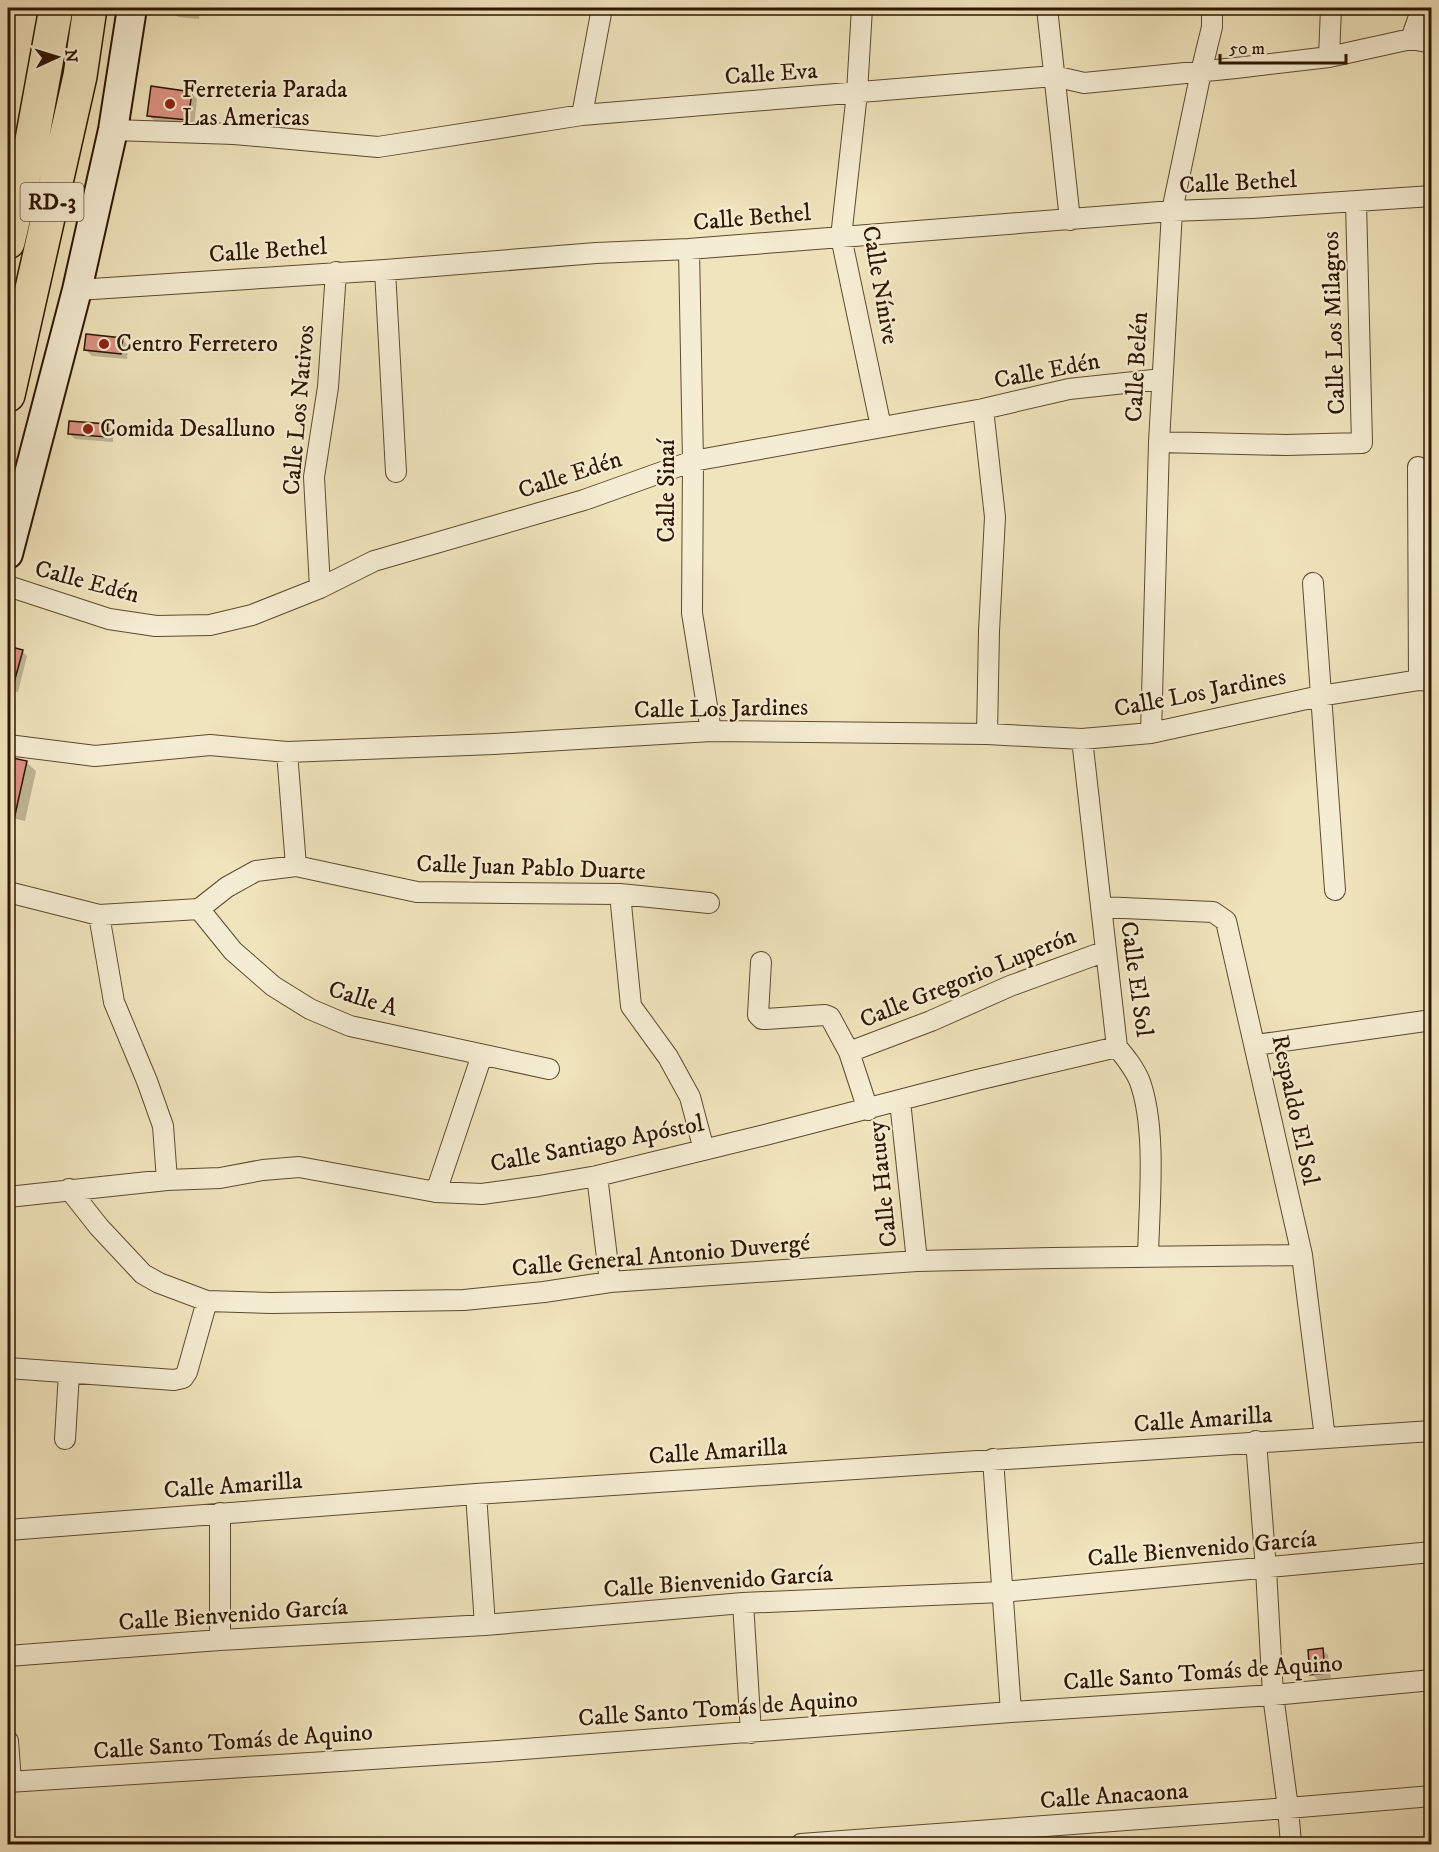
<svg xmlns="http://www.w3.org/2000/svg" width="1439" height="1852" font-family="'IM FELL DW Pica',serif">
  <style>
    .shadow { fill: #0003 }
    .building { fill: #dc9284; stroke: #2e1600; stroke-width: 1.5 }
    .lines { fill: none; stroke-linecap: round; stroke-linejoin: round }
    .minor-casing { stroke: #5e4a2f; stroke-width: 22 }
    .secondary-casing { stroke: #2e1600; stroke-width: 32 }
    .motorway-casing { stroke: #2e1600; stroke-width: 36 }
    .minor { stroke: #f5edd3; stroke-width: 20 }
    .secondary { stroke: #f5edd3; stroke-width: 28 }
    .motorway { stroke: #f0e4bc; stroke-width: 33 }
    .poi-dot { fill: #8f2418; stroke: #f5edd3; stroke-width: 2 }
    .labels { text-anchor: middle; dominant-baseline: central; stroke-width: 4.5; stroke-linejoin: round; paint-order: stroke }
    .shield { fill: #f5edd3; stroke: #6a563f; stroke-width: 1.5 }
    .shield-label { font-size: 22px; font-weight: bold; fill: #2e1600 }
    .street-label { font-size: 24px; fill: #2e1600; stroke: #f5edd3 }
    .poi-label { font-size: 24px; fill: #2e1600; stroke: #f5edd3; text-anchor: start }
  </style>
  <rect width="100%" height="100%" fill="#f0e4bc"/>
  <filter id="stains"><feTurbulence type="fractalNoise" baseFrequency=".00333" numOctaves="4"/><feColorMatrix values="0 0 0 0 .2 0 0 0 0 .09 0 0 0 0 .02 0 0 0 .5 -.17"/></filter>
  <radialGradient id="worn" r=".72"><stop offset=".6" stop-color="#630" stop-opacity="0"/><stop offset="1" stop-color="#630" stop-opacity=".3"/></radialGradient>
  <!-- shadow -->
  <path class="shadow" d="M172,8H199V19L178,17L172,12Z
    M191,93L197,99L194,126L155,121L149,116Z
    M122,339L128,345L127,359L92,356L86,350Z
    M108,426L113,431V442L75,439L70,434Z
    M8,647L22,651L27,656L18,692L8,690Z
    M8,758L26,762L36,771L25,821L8,817Z
    M1322,1650L1328,1655L1331,1679L1318,1680L1312,1674Z"/>
  <!-- building -->
  <path class="building" d="M151,86L192,92L188,120L147,116Z
    M86,334L123,338L121,354L84,350Z
    M69,421L108,424L107,437L68,434Z
    M8,646L23,650L12,690H8Z
    M8,757L27,761L13,824H8Z
    M1323,1648L1325,1673L1310,1675L1308,1650Z"/>
  <g class="lines">
    <defs>
      <path id="minor" d="M862,8L857,93L841,237L881,427
        M1047,8L1070,220
        M1411,39L1422,8
        M1329,57L1331,8
        M582,115L602,8
        M113,130L234,134L378,147L582,115L1054,76L1084,83L1236,68L1329,57L1411,39L1432,43
        M689,249L693,461L692,613L711,731
        M385,270L396,472
        M77,290L385,270L596,253L689,249L1172,211L1252,208L1432,196
        M983,409L995,517L989,631L987,734
        M1159,442L1286,445L1362,443L1356,202
        M1418,467L1419,680
        M1313,583L1335,890
        M8,586L109,619L156,626L210,625L252,615L320,588L374,561L584,500L693,461L983,409L1069,389L1162,379
        M320,588L314,477L328,387L336,272
        M1151,733L1159,442L1172,211L1201,72L1212,27V8
        M1082,739L1117,1047C1126,1058 1135,1069 1140,1082C1157,1130 1149,1205 1148,1257
        M8,745L95,756L210,745L287,752L494,744L711,731L987,734L1082,739L1151,733L1320,696L1419,680L1432,681
        M287,752L296,866
        M8,892L99,915L199,909L227,887L256,871L296,866L417,892L620,894L709,903
        M620,894L631,1006L668,1057L690,1097L704,1150
        M1101,907L1213,912L1226,921L1302,1255L1325,1438
        M199,909L233,951L273,986L310,1009L350,1026L549,1069
        M99,915L114,1002L147,1081L163,1126L167,1180
        M761,962L758,1015L762,1019H766L825,1015L830,1017L849,1052L868,1110
        M1256,1045L1432,1020
        M849,1052L931,1021L1010,986L1106,951
        M900,1101L917,1261
        M597,1176L610,1282
        M69,1189L99,1227L143,1274L159,1283L207,1301L271,1303L464,1300L544,1292L610,1282L917,1261L1052,1258L1302,1255
        M436,1192L482,1055
        M8,1197L167,1180L220,1178L263,1170L299,1167L436,1192L482,1194L539,1186L597,1176L765,1135L977,1080L1117,1047
        M8,1368L174,1380L183,1378L187,1372L207,1301
        M65,1439L69,1373
        M1256,1441L1266,1569L1273,1695L1288,1808L1291,1844
        M993,1459L1011,1712
        M476,1494L485,1625
        M8,1530L476,1494L1432,1431
        M743,1603L751,1733
        M220,1640V1513
        M8,1656L220,1640L485,1625L743,1603L1002,1592L1432,1552
        M8,1741L11,1782
        M8,1782L498,1751L1011,1712L1273,1695L1432,1680
        M801,1844L1288,1808L1432,1796"/>
      <path id="secondary" d="M8,554L77,290L113,130L132,8"/>
      <path id="motorway" d="M8,242L32,140L56,8
        M8,395L80,76L90,8"/>
    </defs>
    <!-- minor casing -->
    <use href="#minor" class="minor-casing"/>
    <!-- secondary casing -->
    <use href="#secondary" class="secondary-casing"/>
    <!-- motorway casing -->
    <use href="#motorway" class="motorway-casing"/>
    <!-- minor -->
    <use href="#minor" class="minor"/>
    <!-- secondary -->
    <use href="#secondary" class="secondary"/>
    <!-- motorway -->
    <use href="#motorway" class="motorway"/>
  </g>
  <!-- markers -->
  <g class="poi-dot">
    <circle cx="170" cy="104" r="6"/>
    <circle cx="104" cy="344" r="6"/>
    <circle cx="88" cy="429" r="6"/>
  </g>
  <g class="labels">
    <!-- shield labels -->
    <rect class="shield" x="20.5" y="183" width="63" height="38" rx="4.5"/>
    <g class="shield-label">
      <text x="52" y="202">RD-3</text>
    </g>
    <!-- street labels -->
    <g class="street-label">
      <text transform="translate(771 74) rotate(-4)">Calle Eva</text>
      <text transform="translate(1238 183) rotate(-3)">Calle Bethel</text>
      <text transform="translate(752 218) rotate(-5)">Calle Bethel</text>
      <text transform="translate(268 251) rotate(-4)">Calle Bethel</text>
      <text transform="translate(880 285) rotate(80)">Calle Nínive</text>
      <text transform="translate(1334 323) rotate(-92)">Calle Los Milagros</text>
      <text transform="translate(1137 367) rotate(-87)">Calle Belén</text>
      <text transform="translate(1047 371) rotate(-11)">Calle Edén</text>
      <text transform="translate(299 410) rotate(-85)">Calle Los Nativos</text>
      <text transform="translate(570 475) rotate(-18)">Calle Edén</text>
      <text transform="translate(667 491) rotate(-90)">Calle Sinaí</text>
      <text transform="translate(87 582) rotate(15)">Calle Edén</text>
      <text transform="translate(1200 693) rotate(-11)">Calle Los Jardines</text>
      <text transform="translate(721 709) rotate(-1)">Calle Los Jardines</text>
      <text transform="translate(531 868) rotate(2)">Calle Juan Pablo Duarte</text>
      <text transform="translate(968 978) rotate(-22)">Calle Gregorio Luperón</text>
      <text transform="translate(1136 979) rotate(82)">Calle El Sol</text>
      <text transform="translate(363 999) rotate(17)">Calle A</text>
      <text transform="translate(1295 1110) rotate(78)">Respaldo El Sol</text>
      <text transform="translate(597 1144) rotate(-11)">Calle Santiago Apóstol</text>
      <text transform="translate(883 1184) rotate(-96)">Calle Hatuey</text>
      <text transform="translate(661 1256) rotate(-5)">Calle General Antonio Duvergé</text>
      <text transform="translate(1203 1420) rotate(-4)">Calle Amarilla</text>
      <text transform="translate(718 1452) rotate(-4)">Calle Amarilla</text>
      <text transform="translate(233 1486) rotate(-4)">Calle Amarilla</text>
      <text transform="translate(1202 1549) rotate(-5)">Calle Bienvenido García</text>
      <text transform="translate(718 1582) rotate(-4)">Calle Bienvenido García</text>
      <text transform="translate(233 1615) rotate(-4)">Calle Bienvenido García</text>
      <text transform="translate(1203 1673) rotate(-4)">Calle Santo Tomás de Aquino</text>
      <text transform="translate(718 1709) rotate(-4)">Calle Santo Tomás de Aquino</text>
      <text transform="translate(233 1742) rotate(-4)">Calle Santo Tomás de Aquino</text>
      <text transform="translate(1114 1796) rotate(-4)">Calle Anacaona</text>
    </g>
    <!-- poi labels -->
    <g class="poi-label">
      <text x="182" y="90">Ferreteria Parada<tspan x="182" dy="28">Las Americas</tspan></text>
      <text x="116" y="344">Centro Ferretero</text>
      <text x="100" y="429">Comida Desalluno</text>
    </g>
  </g>
  <!-- margin -->
  <rect width="1439" height="1852" fill="none" stroke="#f0e4bc" stroke-width="30"/>
  <rect x="9" y="9" width="1421" height="1834" fill="none" stroke="#2e1600" stroke-width="3"/>
  <rect x="15" y="15" width="1409" height="1822" fill="none" stroke="#2e1600" stroke-width="1.5"/>
  <!-- north arrow -->
  <g transform="translate(57 57) rotate(86)" stroke="#f5edd3" stroke-width="4.5" paint-order="stroke">
  <path d="M0-4.5L10 22L0 15L-10 22Z" fill="#2e1600"/>
  <text y="-9" font-size="16" font-weight="bold" text-anchor="middle" fill="#2e1600">N</text>
  </g>
  <!-- scale -->
  <path d="M1220 54v9h126v-9" fill="none" stroke="#2e1600" stroke-width="3"/>
  <text x="1229" y="54" font-size="18" fill="#2e1600" stroke="#f5edd3" stroke-width="4.5" paint-order="stroke">50 m</text>
  <rect width="100%" height="100%" filter="url(#stains)"/>
  <rect width="100%" height="100%" fill="url(#worn)"/>
</svg>
